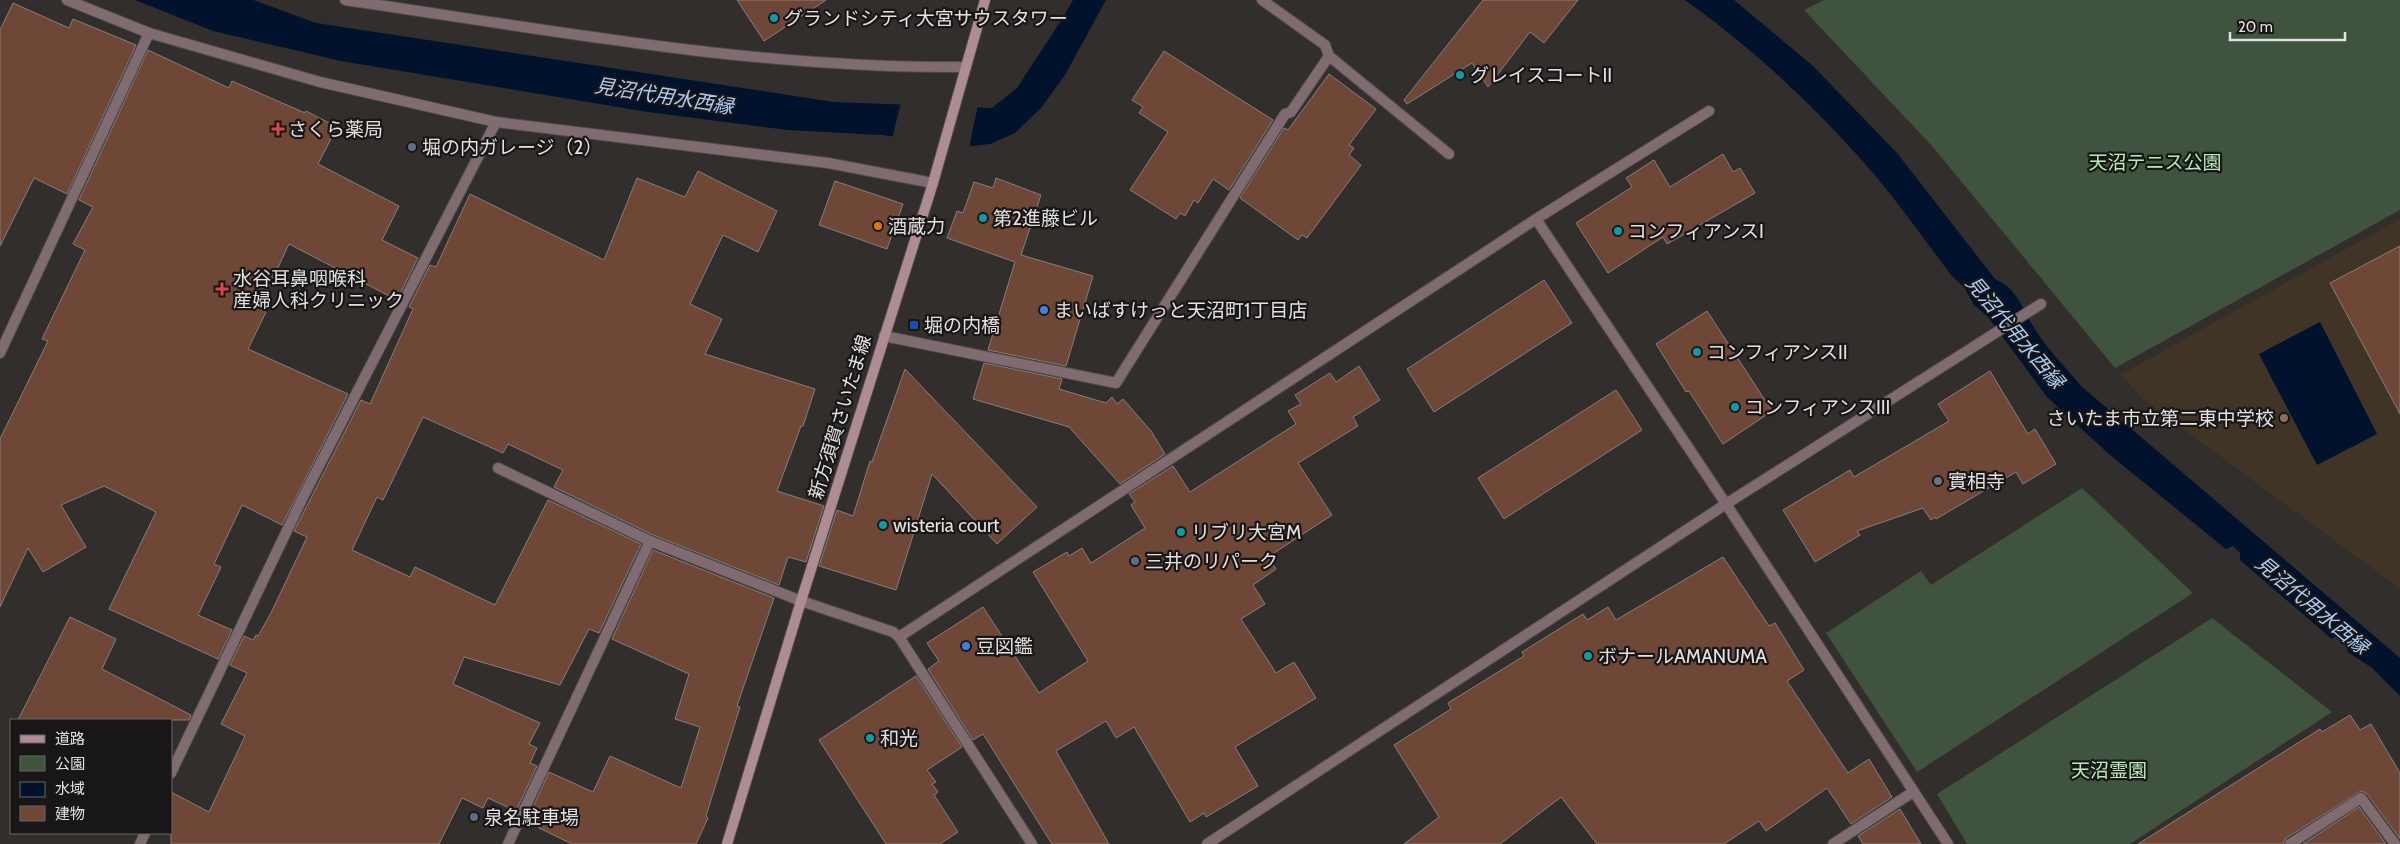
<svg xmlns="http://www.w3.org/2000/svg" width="2400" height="844" font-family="Cabin,'Noto Sans JP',sans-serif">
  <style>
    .education { fill: #3f3425 }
    .green { fill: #3f533e }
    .water { fill: #00122c }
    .pier { fill: #312e2c }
    .building { fill: #6f4737; stroke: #847f7e }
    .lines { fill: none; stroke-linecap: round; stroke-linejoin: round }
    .street-casing { stroke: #4d4b49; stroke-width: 12 }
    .secondary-casing { stroke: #4d4b49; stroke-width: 12 }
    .street { stroke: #806b70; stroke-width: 10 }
    .secondary { stroke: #ae8c94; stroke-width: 10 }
    .culture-dot { fill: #0f9aa8; stroke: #181616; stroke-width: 2 }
    .health-dot { fill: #e0444e; stroke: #181616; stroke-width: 2 }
    .service-dot { fill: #5c6f8a; stroke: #181616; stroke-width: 2 }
    .food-dot { fill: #e8710a; stroke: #181616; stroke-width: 2 }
    .shop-dot { fill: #3f7fe0; stroke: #181616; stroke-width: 2 }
    .transit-dot { fill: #1a4fb4; stroke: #181616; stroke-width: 2 }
    .education-dot { fill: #8d6e63; stroke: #181616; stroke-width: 2 }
    .worship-dot { fill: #6b7280; stroke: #181616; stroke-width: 2 }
    .labels { text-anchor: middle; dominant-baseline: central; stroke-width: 4.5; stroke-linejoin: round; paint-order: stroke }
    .poi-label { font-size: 19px; fill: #e3e1e0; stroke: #181616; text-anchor: start }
    .park-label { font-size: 19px; fill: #b7ebb5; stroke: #181616 }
    .street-label { font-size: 19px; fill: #e3e1e0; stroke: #181616 }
    .water-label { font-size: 20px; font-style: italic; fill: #aaccf8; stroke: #181616 }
  </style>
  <rect width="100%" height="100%" fill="#312e2c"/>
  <!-- education -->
  <path class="education" d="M2400,219V589L2144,400L2120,375Z"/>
  <!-- green -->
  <path class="green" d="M1824,0H2400V210L2115,368L1932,146L1804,10Z
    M2082,488L2193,593L1917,772L1826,633L1921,571L1931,585Z
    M2212,618L2332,712L2130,844H1967L1937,794Z"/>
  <!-- water -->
  <path class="water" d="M135,0H253L316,23L834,102L992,108L1017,88L1064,16L1073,0H1106L1065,75L1041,108L1015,133L990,144L972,146L881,135L788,130L648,112L341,61L213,31Z
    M1685,0H1734L1812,65L1897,153L1995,279C2019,289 2024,314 2038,334C2050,352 2067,369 2081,386L2400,658V696L2372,668L2348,652L2344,638L2339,632L2332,639L2240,560V553L2233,546L2226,549L2110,455L2047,397L1988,317L1974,305L1964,287L1952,276C1926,242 1901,206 1873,173C1818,109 1754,49 1685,0Z
    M2320,322L2377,434L2317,465L2259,354Z"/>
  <!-- pier -->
  <path class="pier" d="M901,102L978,105L969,148L892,139Z"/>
  <!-- building -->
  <path class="building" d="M737,0H826L764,41Z
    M1483,0H1578L1544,43L1530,32L1488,87L1472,63L1407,104L1404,100Z
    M13,3L69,28L73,19L136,45L67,194L34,178L0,246V30Z
    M148,50L229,88L232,81L305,113L306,111L337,127L318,164L399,206L382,240L418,258L397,300L289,244L259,308L266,312L248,349L348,394L282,525L242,505L214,564L221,567L198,615L232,630L218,659L109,609L156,512L104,486L61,505L86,547L43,572L28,548L0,607V439L48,341L42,339L85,250L73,244L93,207L79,200Z
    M1164,51L1273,120L1229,190L1213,179L1198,203L1194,200L1185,216L1180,213L1176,219L1130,190L1168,132L1139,113L1143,107L1132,100Z
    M1329,74L1376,109L1349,145L1354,148L1349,155L1361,165L1307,238L1302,235L1298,240L1240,198L1284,128L1288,130Z
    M1723,154L1733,172L1740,168L1755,193L1667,244L1663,237L1608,273L1576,223L1632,187L1626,178L1654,160L1670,187Z
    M698,171L777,211L758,252L723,235L690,304L722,319L705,354L815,389L803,426H801L777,491L824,506L806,562L788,557L779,585L653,535L554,487L563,470L508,444L503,453L423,417L383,500L377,497L352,550L410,577L415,567L495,605L548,500L641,544L599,633L589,629L560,685L464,657L453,684L540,723L529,744L537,748L530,763L537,766L516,811L488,798L483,808L462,798L439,844H171V792L209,812L245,736L221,724L247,673L230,665L244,636L253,640L256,635L258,636L271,613L307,537L294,531L361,400L370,404L413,309L409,307L430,265L436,267L470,194L604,260L637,178L685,197Z
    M996,178L1041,195L1021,255L1093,276L1066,366L988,350L1015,262L947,238L957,211L963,213L974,182L993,188Z
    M835,181L903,204L887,249L819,225Z
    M2400,246V414L2330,283Z
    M1544,280L1572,323L1434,412L1407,369Z
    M1707,311L1772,411L1723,444L1689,391L1686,392L1656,344Z
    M984,363L1062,379L1059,389L1106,403L1112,397L1117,404L1123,399L1151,431L1165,454L1120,484L1069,427L973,399Z
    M1359,366L1380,400L1353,417L1358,426L1298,463L1332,515L1268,557L1276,569L1253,585L1265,604L1241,619L1276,673L1294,662L1316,698L1235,747L1258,786L1206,817L1204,813L1190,822L1134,727L1116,738L1106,721L1056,751L1109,844H1052L983,734L973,740L928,669L939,661L927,643L983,607L1039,693L1088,661L1033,572L1067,552L1069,556L1082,548L1091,563L1145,528L1131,505L1135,502L1129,494L1173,466L1190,492L1296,424L1288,411L1301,404L1295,395L1330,373L1336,382Z
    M905,369L1037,507L997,544L932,474L896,590L819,566L837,510L853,516L870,461L872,462Z
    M1990,371L2028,434L2035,429L2056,464L2023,484L2016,472L1936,519L1935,517L1931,520L1923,508L1857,531L1860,535L1815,562L1783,510L1850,470L1854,477L1949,421L1938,404Z
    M1616,390L1642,430L1504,519L1478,478Z
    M653,550L774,598L737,706L740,707L706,816L708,818L696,844H572L539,828L542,822L529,816L549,772L593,792L610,756L681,788L700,727L675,719L689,674L612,639Z
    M1723,557L1769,626L1775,623L1804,670L1787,681L1848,773L1869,759L1892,797L1851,824L1827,788L1766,831L1759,821L1724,844H1597L1561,797L1500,844H1404L1439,817L1394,745L1451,709L1448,703L1524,656L1522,652L1583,614L1587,620L1608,607L1616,620Z
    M70,617L116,639L102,669L191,715L189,720H18Z
    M916,676L962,747L927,770L936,782L932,784L938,792L934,795L958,832L940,844H886L819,740Z
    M2350,715L2360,730L2371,724L2400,773V839L2367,794L2361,791L2286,838L2283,844H2138L2320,729L2322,732Z
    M2359,807L2386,844H2303Z
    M1900,809L1921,844H1863L1858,836Z"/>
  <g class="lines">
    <defs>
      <path id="street" d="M67,0L149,33L320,82L496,122L828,163L933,183
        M345,0C551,30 757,69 966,67
        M1329,56L1449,154
        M1536,219L1726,504L1948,844
        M884,336L1116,383L1285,114L1291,112L1329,56L1325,45L1262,0
        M0,353L149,33
        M498,468L650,541L801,601L893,632L899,637L1032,844
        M899,637L1536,219L1709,111
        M171,773L303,497L496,122
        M140,844L145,833
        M508,844L650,541
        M1207,844L1726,504L2041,304
        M1833,844L1913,792
        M2290,844L2361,798L2395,844"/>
      <path id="secondary" d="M727,844L801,601L933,183L985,0"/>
    </defs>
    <!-- street casing -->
    <use href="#street" class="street-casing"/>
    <!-- secondary casing -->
    <use href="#secondary" class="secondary-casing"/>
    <!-- street -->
    <use href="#street" class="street"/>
    <!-- secondary -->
    <use href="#secondary" class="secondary"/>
  </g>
  <!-- markers -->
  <g class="culture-dot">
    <circle cx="774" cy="18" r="5"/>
    <circle cx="1460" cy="75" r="5"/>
    <circle cx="983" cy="218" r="5"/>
    <circle cx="1618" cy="231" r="5"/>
    <circle cx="1697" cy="352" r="5"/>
    <circle cx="1735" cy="407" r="5"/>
    <circle cx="883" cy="525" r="5"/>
    <circle cx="1181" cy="532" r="5"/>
    <circle cx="1588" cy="656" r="5"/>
    <circle cx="870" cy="738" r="5"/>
  </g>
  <g class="health-dot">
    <path d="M275.5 121.5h5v5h5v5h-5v5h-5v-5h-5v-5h5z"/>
    <path d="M219.5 281.5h5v5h5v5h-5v5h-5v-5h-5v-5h5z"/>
  </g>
  <g class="service-dot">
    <circle cx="412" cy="147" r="5"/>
    <circle cx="1135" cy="561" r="5"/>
    <circle cx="474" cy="817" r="5"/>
  </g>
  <circle class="food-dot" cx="878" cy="226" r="5"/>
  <g class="shop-dot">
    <circle cx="1044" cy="310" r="5"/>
    <circle cx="966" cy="646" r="5"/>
  </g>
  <rect class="transit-dot" x="909" y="320" width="10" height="10" rx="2.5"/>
  <circle class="education-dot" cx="2284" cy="418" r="5"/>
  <circle class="worship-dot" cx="1938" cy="481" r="5"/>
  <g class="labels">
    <!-- poi labels -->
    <g class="poi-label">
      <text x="784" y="18">グランドシティ大宮サウスタワー</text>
      <text x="1470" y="75">グレイスコートII</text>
      <text x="288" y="129">さくら薬局</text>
      <text x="422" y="147">堀の内ガレージ（2）</text>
      <text x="993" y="218">第2進藤ビル</text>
      <text x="888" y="226">酒蔵力</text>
      <text x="1628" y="231">コンフィアンスI</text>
      <text x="233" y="278">水谷耳鼻咽喉科<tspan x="233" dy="22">産婦人科クリニック</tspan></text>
      <text x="1054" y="310">まいばすけっと天沼町1丁目店</text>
      <text x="924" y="325">堀の内橋</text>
      <text x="1707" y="352">コンフィアンスII</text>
      <text x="1745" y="407">コンフィアンスIII</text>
      <text x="2274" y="418" text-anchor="end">さいたま市立第二東中学校</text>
      <text x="1948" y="481">實相寺</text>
      <text x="893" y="525">wisteria court</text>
      <text x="1191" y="532">リブリ大宮M</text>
      <text x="1145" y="561">三井のリパーク</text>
      <text x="976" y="646">豆図鑑</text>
      <text x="1598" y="656">ボナールAMANUMA</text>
      <text x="880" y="738">和光</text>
      <text x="484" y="817">泉名駐車場</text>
    </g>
    <!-- park labels -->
    <g class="park-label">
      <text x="2155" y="162">天沼テニス公園</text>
      <text x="2109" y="770">天沼霊園</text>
    </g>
    <!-- street labels -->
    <g class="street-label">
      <text transform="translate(840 417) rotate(-73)">新方須賀さいたま線</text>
    </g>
    <!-- water labels -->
    <g class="water-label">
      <text transform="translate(664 96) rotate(9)">見沼代用水西縁</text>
      <text transform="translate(2015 332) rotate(50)">見沼代用水西縁</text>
      <text transform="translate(2312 605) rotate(40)">見沼代用水西縁</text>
    </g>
  </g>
  <!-- legend -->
  <rect x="10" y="719" width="162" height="115" fill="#181616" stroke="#696767"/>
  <rect x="20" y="735" width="25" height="8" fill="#ae8c94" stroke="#696767"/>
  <text x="55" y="744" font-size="15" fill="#e3e1e0">道路</text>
  <rect x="20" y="756" width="25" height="15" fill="#3f533e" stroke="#696767"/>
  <text x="55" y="769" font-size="15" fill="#e3e1e0">公園</text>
  <rect x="20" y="782" width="25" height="15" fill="#00122c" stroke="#696767"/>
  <text x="55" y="794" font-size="15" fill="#e3e1e0">水域</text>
  <rect x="20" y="806" width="25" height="15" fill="#6f4737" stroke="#696767"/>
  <text x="55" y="819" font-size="15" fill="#e3e1e0">建物</text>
  <!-- scale -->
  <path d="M2230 32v8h115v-8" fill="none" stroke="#e3e1e0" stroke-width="2.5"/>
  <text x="2238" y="32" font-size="15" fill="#e3e1e0" stroke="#181616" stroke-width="4" paint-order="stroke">20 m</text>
</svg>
